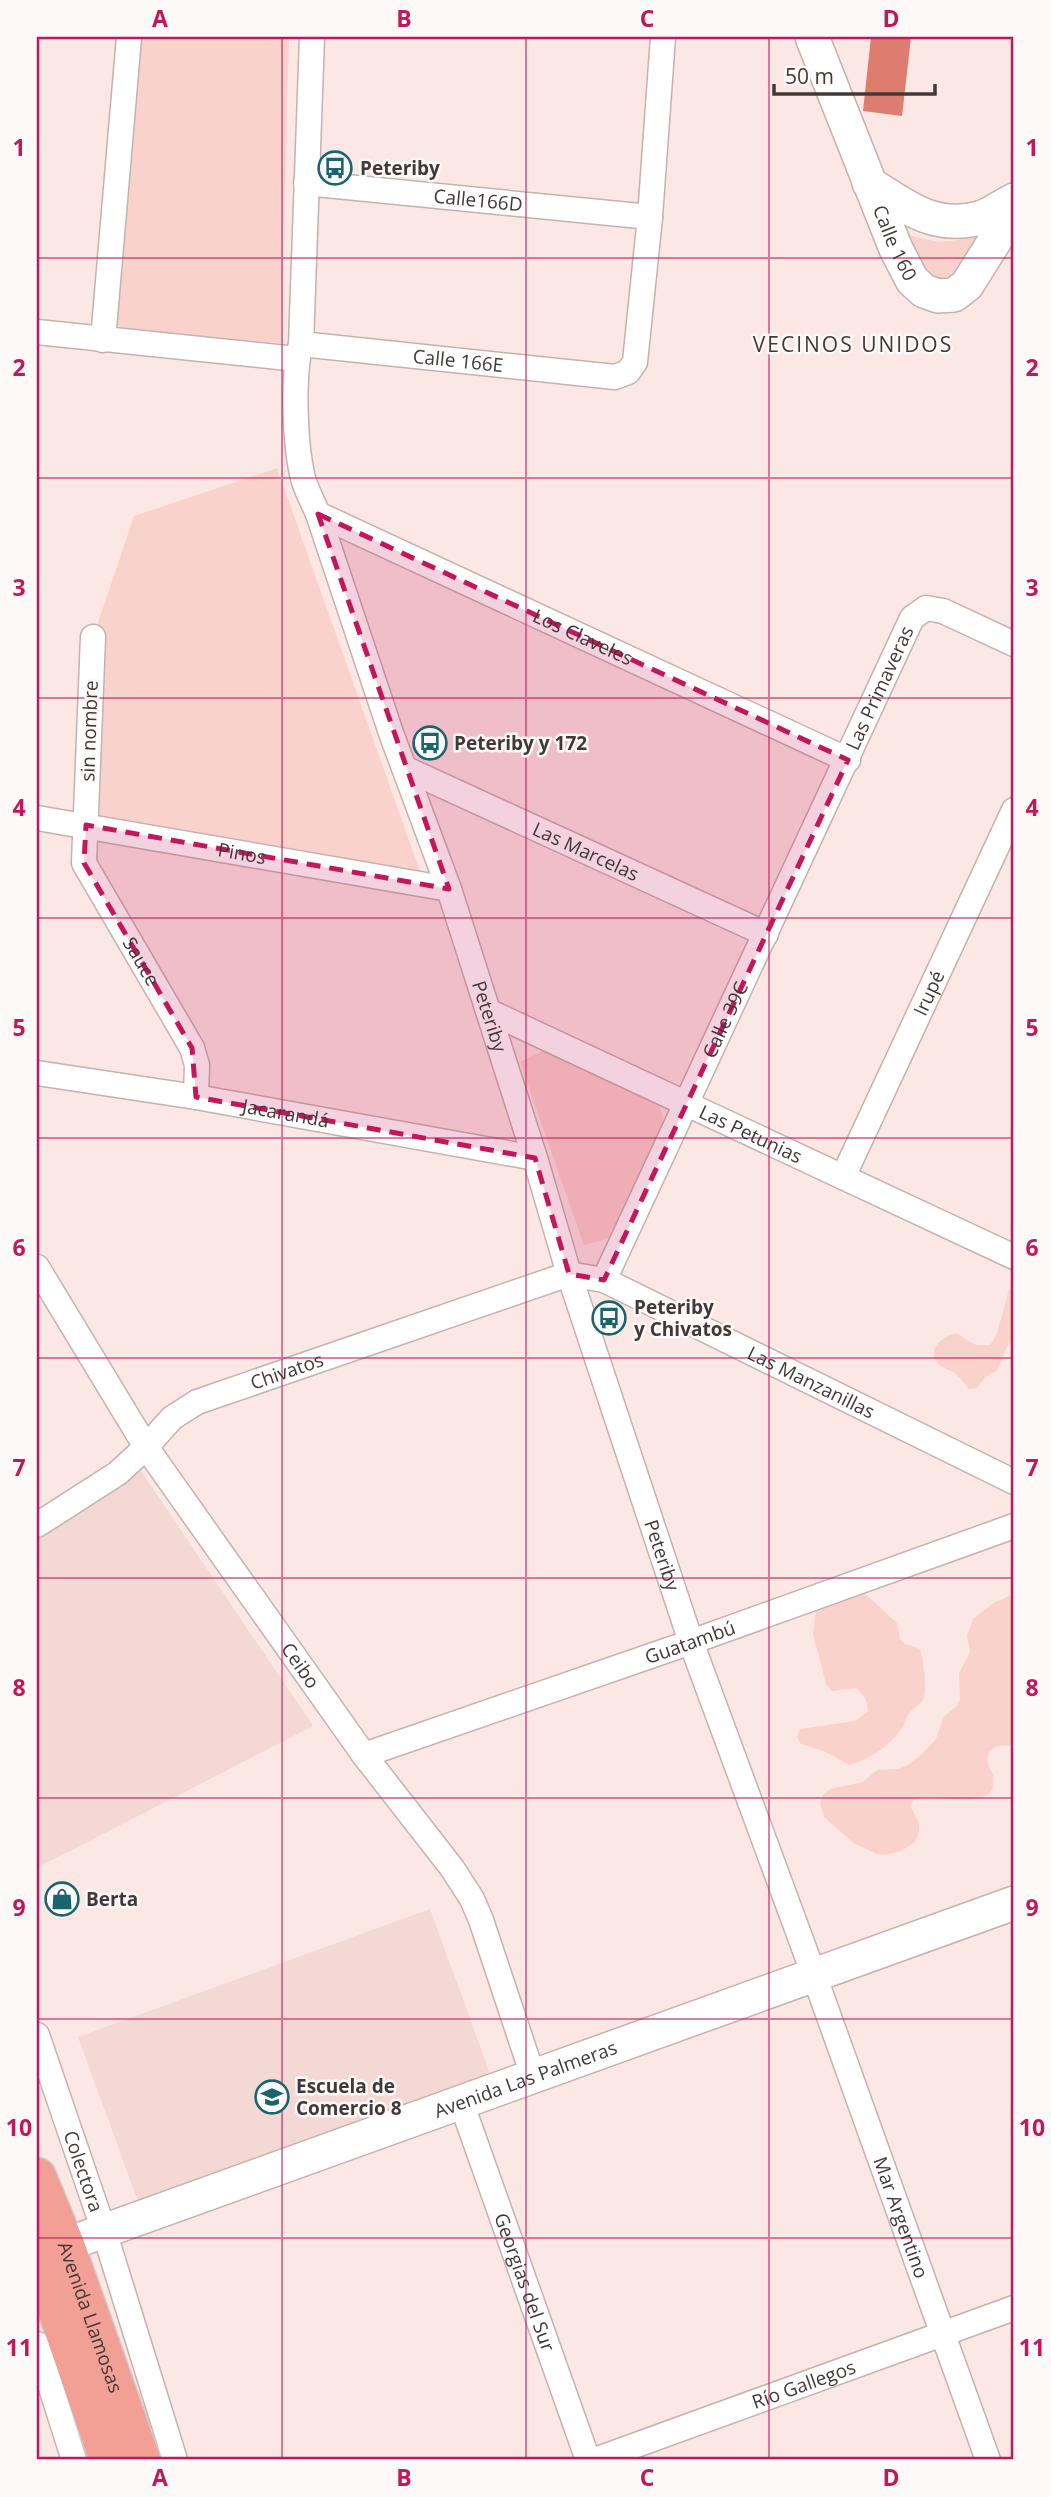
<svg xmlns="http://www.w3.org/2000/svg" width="1051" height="2497" font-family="'Open Sans',sans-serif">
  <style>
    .built { fill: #f4d8d4 }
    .green { fill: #fad2cc }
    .water { fill: #dd7d70 }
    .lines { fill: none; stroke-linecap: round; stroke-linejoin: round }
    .minor-casing { stroke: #c4b2af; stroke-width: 27 }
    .secondary-casing { stroke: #c4b2af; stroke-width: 36 }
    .trunk-casing { stroke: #cdcccb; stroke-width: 41 }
    .minor { stroke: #fff; stroke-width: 24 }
    .secondary { stroke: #fff; stroke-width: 33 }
    .trunk { stroke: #f2a096; stroke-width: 38 }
    .marked { fill: #c2185b; fill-opacity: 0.2; stroke: #c2185b; stroke-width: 5; stroke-dasharray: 14 9; stroke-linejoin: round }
    .grid { fill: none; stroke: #c2185b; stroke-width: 2; stroke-opacity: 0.55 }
    .labels { text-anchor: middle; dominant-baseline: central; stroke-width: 5; stroke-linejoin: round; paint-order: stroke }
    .poi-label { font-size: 19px; font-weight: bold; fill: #403938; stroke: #fdf9f9; text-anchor: start }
    .street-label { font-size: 19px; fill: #403938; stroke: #fdf9f9 }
    .neighbourhood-label { font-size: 21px; letter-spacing: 2px; fill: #403938; stroke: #fdf9f9 }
    .neatline { fill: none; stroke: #c2185b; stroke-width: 2.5 }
    .grid-label { font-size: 23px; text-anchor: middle; font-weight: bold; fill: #c2185b }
  </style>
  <rect width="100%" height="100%" fill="#fbe8e5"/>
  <!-- built -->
  <path class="built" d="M139,1468L313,1726L37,1868V1536Z
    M430,1909L491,2076L139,2204L78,2037Z"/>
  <!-- green -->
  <path class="green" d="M141,37H289L281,343L136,333L116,325Z
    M907,234C936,243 944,244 974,236L979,242L956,273L942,280L922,272Z
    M277,468L420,871L82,812L90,646L134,516Z
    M543,1051L658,1104L667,1126L617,1236L584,1245L520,1062Z
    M1014,1285V1337L1006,1349L997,1371L985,1377L977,1388L969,1389C965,1384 961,1379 957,1375C951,1370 942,1369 937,1362C927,1348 944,1336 956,1333L976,1345H990L997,1334L1009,1289Z
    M860,1589L897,1623L900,1639L905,1644L920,1649C923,1656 927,1690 924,1697C922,1705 914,1707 909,1713C906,1717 905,1724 902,1728C889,1747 870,1759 849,1765L826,1752L801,1744L797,1737L800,1729L855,1721L868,1711C867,1700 864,1695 856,1688L832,1691L826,1684L813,1634L817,1601Z
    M1012,1595L1014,1596V1745L997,1746L989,1751C987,1761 987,1766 993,1774C1001,1819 933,1789 913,1800L911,1807L919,1823V1832L915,1842L901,1851L886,1855L877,1854L855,1844L824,1817L820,1803L823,1795L830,1789L863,1782L877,1770L898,1769L906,1766L919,1757L936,1739L944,1716L957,1706L960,1699L959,1673L970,1652L967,1636L973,1619L995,1602Z"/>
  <!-- water -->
  <path class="water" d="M871,37H911L902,116L863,111Z"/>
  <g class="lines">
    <defs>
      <g id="minor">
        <path id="s1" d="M312,37L301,344C292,376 295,446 303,478C306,490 313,502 318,514L391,733L449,889L535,1158L569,1274L691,1642L814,1975L988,2460"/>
        <path id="s2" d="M306,183L650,217"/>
        <path d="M37,332L297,359"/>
        <path d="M103,340L129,37"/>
        <path id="s3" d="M301,344L615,377L628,372L635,362L650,217L663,37"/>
        <path id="s4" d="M318,514L848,760"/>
        <path id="s5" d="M93,637L84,863L192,1048L197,1065L196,1097"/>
        <path id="s6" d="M404,768L766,934"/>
        <path id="s7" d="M37,818L449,889"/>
        <path id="s8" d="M488,1011L1014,1257"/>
        <path id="s9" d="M37,1073L196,1097L535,1158"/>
        <path id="s10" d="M843,1177L1014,810"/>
        <path id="s11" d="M37,1267L146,1447L364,1755L452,1868L472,1899L481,1920L533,2076"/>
        <path id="s12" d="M604,1280L912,618L926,608L943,611L1014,644"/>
        <path id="s13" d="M37,1525L118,1473L146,1447L172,1418L197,1402L569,1274L604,1280L1014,1482"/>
        <path id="s14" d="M364,1755L691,1642L1014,1526"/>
        <path id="s15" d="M37,2035L104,2231L175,2460"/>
        <path id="s16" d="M461,2102L588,2460"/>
        <path d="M37,2344L74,2460"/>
        <path id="s17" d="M595,2460L1014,2308"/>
      </g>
      <g id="secondary">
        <path id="s18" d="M812,37L896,249L912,280L924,291L938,296L954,295L967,285L1014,210"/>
        <path d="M869,183C906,207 934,230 980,218C992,214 1004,205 1014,200"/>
        <path id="s19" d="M40,2254L1014,1903"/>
      </g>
      <g id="trunk">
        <path id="s20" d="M37,2177L65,2245L141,2460"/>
        <path d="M37,2252L109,2460"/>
      </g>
    </defs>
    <!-- minor casing -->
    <use href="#minor" class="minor-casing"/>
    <!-- secondary casing -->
    <use href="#secondary" class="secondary-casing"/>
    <!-- trunk casing -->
    <use href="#trunk" class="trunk-casing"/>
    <!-- minor -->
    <use href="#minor" class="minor"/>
    <!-- secondary -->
    <use href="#secondary" class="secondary"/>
    <!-- trunk -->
    <use href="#trunk" class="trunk"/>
  </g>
  <!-- marked area -->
  <path class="marked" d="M318,514L848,760L604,1280L569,1274L535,1158L196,1097L192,1048L84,863L86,825L449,889Z"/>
  <!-- grid -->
  <path class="grid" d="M282,37V2460M526,37V2460M769,37V2460M37,258H1014M37,478H1014M37,698H1014M37,918H1014M37,1138H1014M37,1358H1014M37,1578H1014M37,1798H1014M37,2019H1014M37,2238H1014"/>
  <!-- icons -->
  <defs>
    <symbol id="bus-ring" viewBox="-11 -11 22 22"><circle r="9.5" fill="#fdf9f9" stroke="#18646f" stroke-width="1.5"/><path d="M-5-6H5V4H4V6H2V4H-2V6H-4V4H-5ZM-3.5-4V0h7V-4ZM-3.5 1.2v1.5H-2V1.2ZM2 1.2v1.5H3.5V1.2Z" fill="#18646f"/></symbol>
    <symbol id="shop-ring" viewBox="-11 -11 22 22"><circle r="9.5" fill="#fdf9f9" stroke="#18646f" stroke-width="1.5"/><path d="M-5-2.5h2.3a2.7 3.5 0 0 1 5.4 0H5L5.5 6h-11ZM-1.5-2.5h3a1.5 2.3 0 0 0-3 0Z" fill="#18646f"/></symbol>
    <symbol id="school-ring" viewBox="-11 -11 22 22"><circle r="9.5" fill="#fdf9f9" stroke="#18646f" stroke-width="1.5"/><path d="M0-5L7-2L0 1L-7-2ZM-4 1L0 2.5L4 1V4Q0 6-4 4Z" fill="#18646f"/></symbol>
  </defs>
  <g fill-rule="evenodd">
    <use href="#bus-ring" x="316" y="149" width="38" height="38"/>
    <use href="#bus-ring" x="411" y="724" width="38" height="38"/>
    <use href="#bus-ring" x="590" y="1299" width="38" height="38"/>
    <use href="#shop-ring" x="43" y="1880" width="38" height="38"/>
    <use href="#school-ring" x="253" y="2078" width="38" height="38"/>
  </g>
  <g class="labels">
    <!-- poi labels -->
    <g class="poi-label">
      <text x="360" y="168">Peteriby</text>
      <text x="454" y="743">Peteriby y 172</text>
      <text x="634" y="1307">Peteriby<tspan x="634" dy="22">y Chivatos</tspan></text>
      <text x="86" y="1899">Berta</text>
      <text x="296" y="2086">Escuela de<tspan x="296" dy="22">Comercio 8</tspan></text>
    </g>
    <!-- street labels -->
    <g class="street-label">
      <text stroke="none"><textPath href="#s2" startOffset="173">Calle166D</textPath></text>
      <text stroke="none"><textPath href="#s18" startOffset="222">Calle 160</textPath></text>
      <text stroke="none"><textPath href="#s3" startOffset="158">Calle 166E</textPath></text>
      <text stroke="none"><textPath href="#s4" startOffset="292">Los Claveles</textPath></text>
      <text stroke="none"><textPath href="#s12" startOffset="653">Las Primaveras</textPath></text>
      <text transform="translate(89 731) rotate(-88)">sin nombre</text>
      <text stroke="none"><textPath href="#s6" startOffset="200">Las Marcelas</textPath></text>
      <text stroke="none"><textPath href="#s7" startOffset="208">Pinos</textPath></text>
      <text stroke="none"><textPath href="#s5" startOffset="340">Sauce</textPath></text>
      <text stroke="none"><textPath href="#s10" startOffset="203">Irupé</textPath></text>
      <text stroke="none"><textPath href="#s1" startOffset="1012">Peteriby</textPath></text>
      <text stroke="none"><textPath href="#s12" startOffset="287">Calle 39C</textPath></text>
      <text stroke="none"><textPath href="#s9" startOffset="252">Jacarandá</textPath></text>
      <text stroke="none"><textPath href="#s8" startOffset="290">Las Petunias</textPath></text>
      <text stroke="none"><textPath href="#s13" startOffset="298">Chivatos</textPath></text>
      <text stroke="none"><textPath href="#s13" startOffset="863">Las Manzanillas</textPath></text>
      <text stroke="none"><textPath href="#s1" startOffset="1578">Peteriby</textPath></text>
      <text stroke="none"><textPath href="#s14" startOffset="345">Guatambú</textPath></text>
      <text stroke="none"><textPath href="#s11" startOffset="478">Ceibo</textPath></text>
      <text stroke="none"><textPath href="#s19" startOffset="516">Avenida Las Palmeras</textPath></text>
      <text stroke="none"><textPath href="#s15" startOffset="144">Colectora</textPath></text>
      <text stroke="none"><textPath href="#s1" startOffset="2282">Mar Argentino</textPath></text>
      <text stroke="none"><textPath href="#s16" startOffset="191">Georgias del Sur</textPath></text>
      <text stroke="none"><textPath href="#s20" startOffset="150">Avenida Llamosas</textPath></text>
      <text stroke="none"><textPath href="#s17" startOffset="222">Río Gallegos</textPath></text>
    </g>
    <!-- neighbourhood labels -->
    <g class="neighbourhood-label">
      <text x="853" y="344">VECINOS UNIDOS</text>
    </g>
  </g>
  <!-- border -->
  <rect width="1051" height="2497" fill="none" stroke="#fdf9f9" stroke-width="77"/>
  <!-- scale -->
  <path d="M774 84v10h161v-10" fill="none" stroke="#403938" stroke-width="3.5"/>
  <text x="785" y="84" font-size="21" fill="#403938" stroke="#fdf9f9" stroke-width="5" paint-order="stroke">50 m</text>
  <rect x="38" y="38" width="974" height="2420" class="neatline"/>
  <g class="grid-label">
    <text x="160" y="27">A</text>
    <text x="404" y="27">B</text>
    <text x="647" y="27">C</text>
    <text x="891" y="27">D</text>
    <text x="19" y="156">1</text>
    <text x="1032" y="156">1</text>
    <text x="19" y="376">2</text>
    <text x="1032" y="376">2</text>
    <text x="19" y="596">3</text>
    <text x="1032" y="596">3</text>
    <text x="19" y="816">4</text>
    <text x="1032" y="816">4</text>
    <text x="19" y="1036">5</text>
    <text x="1032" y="1036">5</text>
    <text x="19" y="1256">6</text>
    <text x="1032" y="1256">6</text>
    <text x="19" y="1476">7</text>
    <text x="1032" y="1476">7</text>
    <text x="19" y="1696">8</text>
    <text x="1032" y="1696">8</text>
    <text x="19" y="1916">9</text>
    <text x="1032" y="1916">9</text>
    <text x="19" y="2136">10</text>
    <text x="1032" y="2136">10</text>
    <text x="19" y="2356">11</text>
    <text x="1032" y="2356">11</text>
    <text x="160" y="2486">A</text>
    <text x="404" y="2486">B</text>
    <text x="647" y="2486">C</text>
    <text x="891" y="2486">D</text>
  </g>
</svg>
